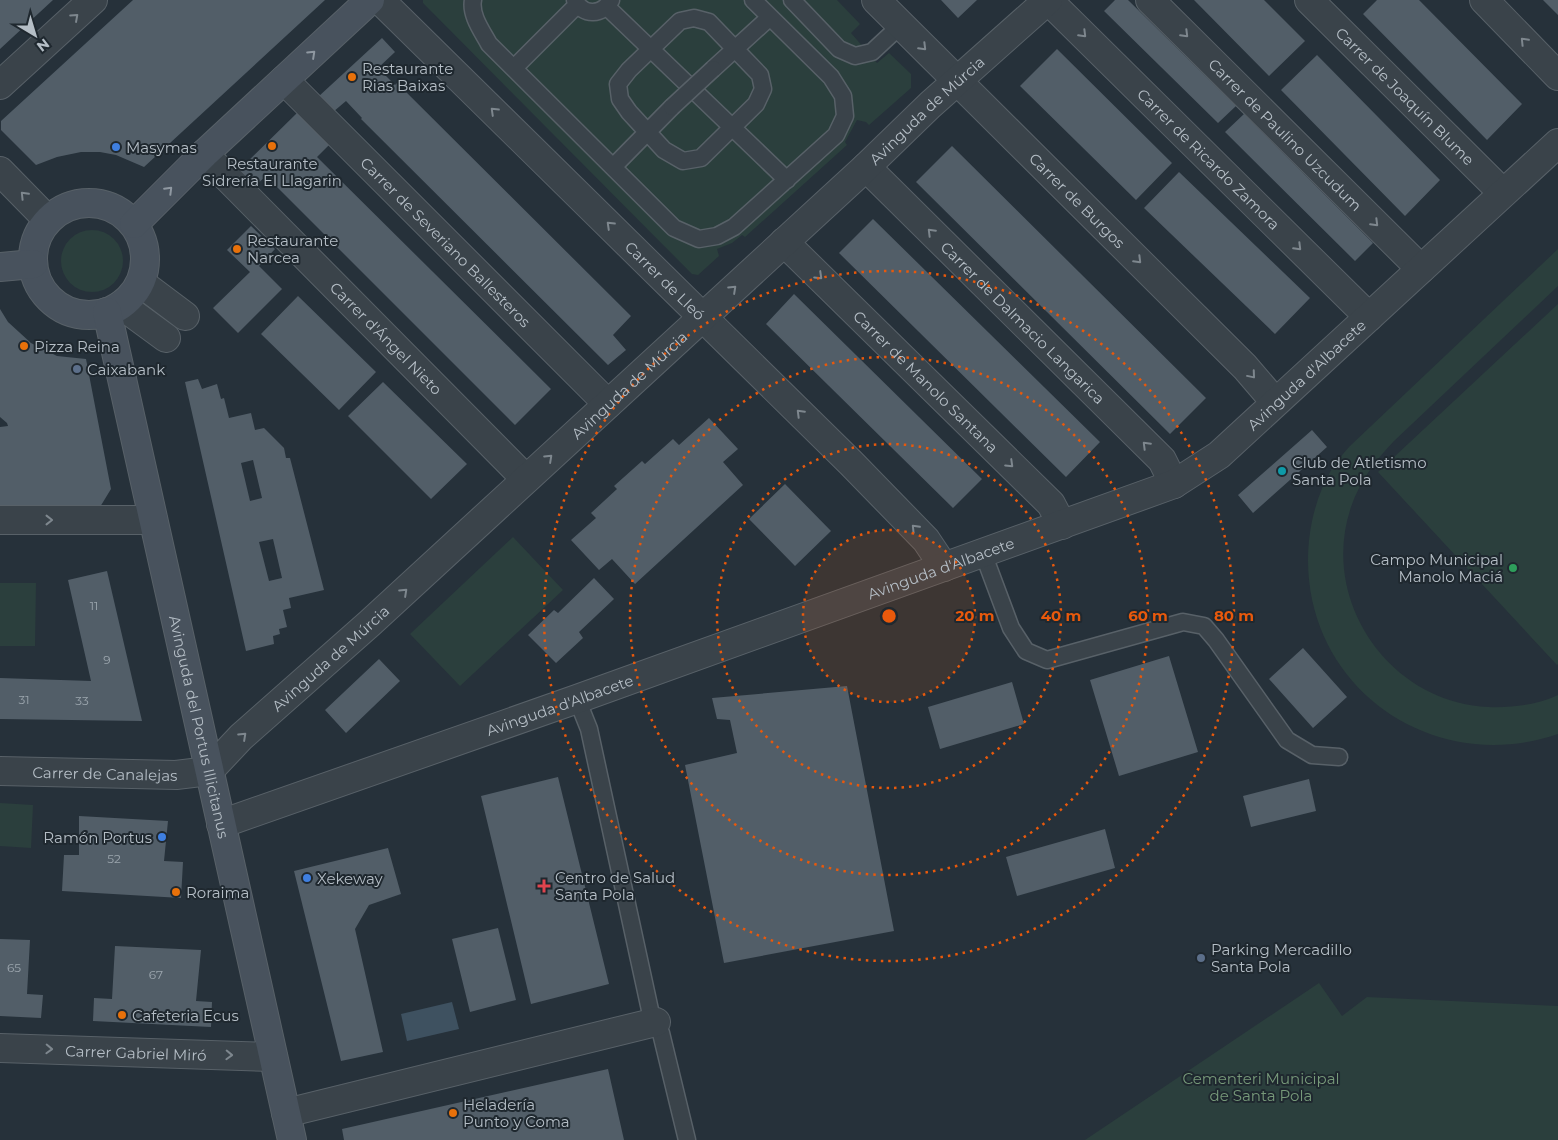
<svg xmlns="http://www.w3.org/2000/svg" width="1558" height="1140" font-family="Montserrat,sans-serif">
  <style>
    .green { fill: #2b3f3d }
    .water { fill: #3e5160 }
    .building { fill: #525e68; fill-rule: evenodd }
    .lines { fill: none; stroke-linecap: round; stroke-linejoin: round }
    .lane-casing { stroke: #586168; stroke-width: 19 }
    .street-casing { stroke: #586168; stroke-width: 30 }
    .secondary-casing { stroke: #586168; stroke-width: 30 }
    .lane { stroke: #3a434a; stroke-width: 16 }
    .street { stroke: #3a434a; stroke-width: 28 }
    .secondary { stroke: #48525d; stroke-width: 28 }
    .lane-bridge-casing { stroke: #586168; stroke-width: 19; stroke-linecap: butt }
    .lane-bridge { stroke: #3a434a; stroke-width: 16 }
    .oneway { stroke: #7e878e }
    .oneway2 { stroke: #8f98a1 }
    .ring { fill: none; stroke: #e8590c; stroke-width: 2.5; stroke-dasharray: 2.5 5 }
    .food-dot { fill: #e8710a; stroke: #1f282f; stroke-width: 2 }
    .shop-dot { fill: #3f7fe0; stroke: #1f282f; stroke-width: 2 }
    .service-dot { fill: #5c6f8a; stroke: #1f282f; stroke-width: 2 }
    .culture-dot { fill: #0f9aa8; stroke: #1f282f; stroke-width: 2 }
    .leisure-dot { fill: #2e9e5b; stroke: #1f282f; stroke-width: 2 }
    .health-dot { fill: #e0444e; stroke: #1f282f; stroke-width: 2 }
    .labels { text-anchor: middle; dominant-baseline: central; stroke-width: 4; stroke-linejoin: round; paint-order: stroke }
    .number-label { font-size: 12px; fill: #9ca6ae }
    .poi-label { font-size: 15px; fill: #b5bec6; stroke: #1f282f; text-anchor: start }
    .street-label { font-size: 15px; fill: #b5bec6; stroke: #1f282f }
    .park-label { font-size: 15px; fill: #77997a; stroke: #1f282f }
    .centre { fill: #e8590c; stroke: #1f282f; stroke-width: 2.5 }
    .ring-label { font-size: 15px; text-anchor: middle; font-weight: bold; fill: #e8590c; stroke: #1f282f; stroke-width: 4; stroke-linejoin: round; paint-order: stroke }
  </style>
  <rect width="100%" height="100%" fill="#26313a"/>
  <!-- green -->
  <path class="green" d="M423,0H837L860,24L851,33L877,63L889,53L911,74V88L869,125L866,122L857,120L845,142L847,145L745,237L742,235L732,243L717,249L719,256L698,275L692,274L423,3Z
    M61 261a31 31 0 1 1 62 0a31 31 0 1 1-62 0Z
    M1558,249V286L1394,441C1375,461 1360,481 1351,507C1319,601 1390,703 1488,707C1511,708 1537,705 1558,695V734C1436,776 1309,692 1308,561C1308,528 1316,495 1333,467C1338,459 1344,453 1350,446Z
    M1558,304V664L1557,665L1378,472Z
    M513,537L563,590L460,686L410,634Z
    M0,583H36L35,646H0Z
    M0,803L33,805L31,848L0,846Z
    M1319,983L1342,1016L1367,997L1558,1006V1140H1085Z"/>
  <!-- water -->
  <path class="water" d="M452,1002L459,1029L407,1041L401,1014Z"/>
  <!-- building -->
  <path class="building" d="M0,0H53L0,49Z
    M133,0H325L144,167L116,155L100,152H81L57,157L36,165L1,130V121Z
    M941,0H977L958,18Z
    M1115,0H1128L1236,106L1218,123L1104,11Z
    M1194,0H1264L1305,41L1269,76Z
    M1377,0H1419L1522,104L1487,140L1363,14Z
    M1543,0H1558V15Z
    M382,38L395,52L378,68L395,85L397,83L631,316L613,335L626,350L608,365L361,119L362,118L346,101L333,112L318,97Z
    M1057,49L1172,163L1136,200L1020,86Z
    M1317,55L1440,180L1405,216L1281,90Z
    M297,113L329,145L317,157L551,389L515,425L266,176L254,187L238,171Z
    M1244,114L1373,243L1355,261L1225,132Z
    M952,146L1206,398L1170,434L916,182Z
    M1179,172L1310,298L1275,334L1144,208Z
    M873,219L1100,442L1066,477L839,253Z
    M251,226L275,249L259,266L282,289L238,333L213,308L250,272L227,250Z
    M794,294L982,479L953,508L766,324Z
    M298,296L376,372L339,410L261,334Z
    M0,309L8,322L31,343L57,356L86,359L111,489L100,507H0V427L8,426L7,423L0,417Z
    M198,379L202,389L217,384L221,399L224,398L229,418L251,413L255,430L264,428L284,448L286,458H290L324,590L289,598L291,608L283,610L287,627L279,629L280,634L273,636L274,644L246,651L185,382ZM253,460L262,498L250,501L241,463ZM273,539L282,578L269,581L259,542Z
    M383,382L467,464L431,499L348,416Z
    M709,418L738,449L723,462L743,485L635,584L612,559L599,570L571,540L596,518L591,513L617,489L614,486L642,461L645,464L673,439L679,445Z
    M1312,430L1327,447L1253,513L1238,495Z
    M785,484L831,531L795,566L749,519Z
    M107,571L142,721L0,719V678L91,681L68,580Z
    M594,578L614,599L579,632L583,638L556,663L528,635L554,610L558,613Z
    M1303,648L1347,697L1313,728L1269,679Z
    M1169,656L1198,752L1119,776L1090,680Z
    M379,659L400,681L346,733L325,710Z
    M1012,682L1024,724L940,749L928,707Z
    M847,686L894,931L724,963L685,765L737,753L730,720L717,719L712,698Z
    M558,777L609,984L531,1004L481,796Z
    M1309,779L1316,811L1251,827L1243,796Z
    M79,816L168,821L164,861L183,862L181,898L62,891L64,855H79Z
    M1105,829L1115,868L1017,896L1006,857Z
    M388,848L401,894L369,905L355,929L383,1052L341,1061L294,871Z
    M498,928L516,1000L470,1012L452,939Z
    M0,939L30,940L27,994L43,995L41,1018L0,1016Z
    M115,946L201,950L196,1001L212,1002L211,1027L93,1021L94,998L112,999Z
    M608,1069L624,1140H344L342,1129Z"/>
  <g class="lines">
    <defs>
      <path id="lane" d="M473,0C470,15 482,31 489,44L674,228L699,239L717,236L734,227L836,135L845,116L843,96L831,77L753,0
        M575,0C583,17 603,15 611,0
        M792,0L839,49L855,56L872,52L901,25
        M607,7L787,180
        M694,18L709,22L760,75L763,89L756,104L701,158L683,161L664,150L629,112L620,99L618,84L629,70L680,21Z
        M514,68L577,5
        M713,69L770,17
        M614,166L672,107
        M983,553L1011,628L1026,651L1047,660L1183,622L1204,626L1216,640L1287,740L1312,755L1339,757
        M577,699L589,729L650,1010L661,1033L687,1140"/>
      <g id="street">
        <path id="s1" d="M380,0L851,463L926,540L944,567"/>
        <path id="s2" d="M876,0L1245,367L1275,402"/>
        <path id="s3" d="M1048,0L1369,317"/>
        <path id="s4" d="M1150,0L1421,269"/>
        <path id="s5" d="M1309,0L1503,193"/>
        <path d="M1484,0L1558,76"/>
        <path id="s6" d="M284,80L608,404"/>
        <path d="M0,85L93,0"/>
        <path id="s7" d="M204,154L526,479"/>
        <path id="s8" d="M866,167L1162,460L1174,484"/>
        <path d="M0,171L48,220"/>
        <path id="s9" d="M784,242L1051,504L1062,525"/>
        <path d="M141,283L185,316"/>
        <path d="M121,305L166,338"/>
        <path d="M0,520H153"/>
        <path id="s10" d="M0,771L176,775L209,771L241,737L370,623L866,167L930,105L1048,0"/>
        <path id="s11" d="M221,824L577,699L1174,484L1219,455L1558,143"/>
        <path id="s12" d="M0,1048L273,1057"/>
        <path d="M286,1113L656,1022"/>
      </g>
      <g id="secondary">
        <circle cx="89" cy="259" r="56"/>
        <path d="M134,224L204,154L370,0"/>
        <path d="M0,267L33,264"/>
        <path id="s13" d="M107,312L292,1140"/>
      </g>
    </defs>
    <!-- lane casing -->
    <use href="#lane" class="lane-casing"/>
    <!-- street casing -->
    <use href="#street" class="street-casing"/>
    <!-- secondary casing -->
    <use href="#secondary" class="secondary-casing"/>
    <!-- lane -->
    <use href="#lane" class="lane"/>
    <!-- street -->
    <use href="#street" class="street"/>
    <!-- secondary -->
    <use href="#secondary" class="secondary"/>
    <defs>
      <path id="lane-bridge" d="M672,107L713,69"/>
    </defs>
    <!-- lane-bridge casing -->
    <use href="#lane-bridge" class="lane-bridge-casing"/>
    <!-- lane-bridge -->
    <use href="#lane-bridge" class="lane-bridge"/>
  </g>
  <!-- one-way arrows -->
  <defs><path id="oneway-chevron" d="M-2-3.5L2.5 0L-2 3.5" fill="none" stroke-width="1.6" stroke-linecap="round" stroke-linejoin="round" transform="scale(1.25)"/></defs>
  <g class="oneway">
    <use href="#oneway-chevron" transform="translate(75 17) rotate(-42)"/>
    <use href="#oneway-chevron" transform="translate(1083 34) rotate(45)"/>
    <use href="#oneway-chevron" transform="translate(1185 34) rotate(45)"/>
    <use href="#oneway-chevron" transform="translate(1524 41) rotate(-134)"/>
    <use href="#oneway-chevron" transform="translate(923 47) rotate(45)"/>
    <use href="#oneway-chevron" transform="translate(494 111) rotate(-136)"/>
    <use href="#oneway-chevron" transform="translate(24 195) rotate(-134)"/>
    <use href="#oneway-chevron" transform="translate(1375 223) rotate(45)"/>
    <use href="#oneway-chevron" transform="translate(610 225) rotate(-136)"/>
    <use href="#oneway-chevron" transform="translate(931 232) rotate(-135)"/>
    <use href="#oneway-chevron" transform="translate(1298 247) rotate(45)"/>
    <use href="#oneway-chevron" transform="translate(1138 260) rotate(45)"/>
    <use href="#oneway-chevron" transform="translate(819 276) rotate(44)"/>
    <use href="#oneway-chevron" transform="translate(733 289) rotate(-43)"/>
    <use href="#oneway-chevron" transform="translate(1252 375) rotate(50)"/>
    <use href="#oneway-chevron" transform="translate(800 413) rotate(-135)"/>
    <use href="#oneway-chevron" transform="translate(1146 445) rotate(-135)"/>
    <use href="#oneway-chevron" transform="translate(549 458) rotate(-43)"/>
    <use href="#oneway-chevron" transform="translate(1010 464) rotate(44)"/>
    <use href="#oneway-chevron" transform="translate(49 520)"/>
    <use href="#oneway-chevron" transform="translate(915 528) rotate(-134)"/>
    <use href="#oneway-chevron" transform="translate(404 592) rotate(-43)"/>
    <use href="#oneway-chevron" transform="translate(243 736) rotate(-43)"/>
    <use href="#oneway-chevron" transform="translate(49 1049) rotate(2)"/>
    <use href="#oneway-chevron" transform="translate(229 1055) rotate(2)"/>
  </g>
  <g class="oneway2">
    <use href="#oneway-chevron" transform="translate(312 54) rotate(-43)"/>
    <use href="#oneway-chevron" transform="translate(169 190) rotate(-45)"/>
  </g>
  <!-- distance rings -->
  <circle cx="889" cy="616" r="86" fill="#e8590c" fill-opacity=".12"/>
  <g class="ring">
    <circle cx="889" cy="616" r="86"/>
    <circle cx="889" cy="616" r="172"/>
    <circle cx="889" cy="616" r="259"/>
    <circle cx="889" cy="616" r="345"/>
  </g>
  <!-- markers -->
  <g class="food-dot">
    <circle cx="352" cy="77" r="5"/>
    <circle cx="272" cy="146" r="5"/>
    <circle cx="237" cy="249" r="5"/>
    <circle cx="24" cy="346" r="5"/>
    <circle cx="176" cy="892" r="5"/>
    <circle cx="122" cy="1015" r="5"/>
    <circle cx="453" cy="1113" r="5"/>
  </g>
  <g class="shop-dot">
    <circle cx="116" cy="147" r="5"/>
    <circle cx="162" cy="837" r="5"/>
    <circle cx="307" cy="878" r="5"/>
  </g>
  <g class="service-dot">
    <circle cx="77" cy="369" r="5"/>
    <circle cx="1201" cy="958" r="5"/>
  </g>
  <circle class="culture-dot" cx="1282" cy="471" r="5"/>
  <circle class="leisure-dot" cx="1513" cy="568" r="5"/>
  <path class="health-dot" d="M541.5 878.5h5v5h5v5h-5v5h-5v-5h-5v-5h5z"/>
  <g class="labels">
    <!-- number labels -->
    <g class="number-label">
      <text x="94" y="605">11</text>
      <text x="107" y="659">9</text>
      <text x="24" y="699">31</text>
      <text x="82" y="700">33</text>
      <text x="114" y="858">52</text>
      <text x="14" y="967">65</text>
      <text x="156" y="974">67</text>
    </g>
    <!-- poi labels -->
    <g class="poi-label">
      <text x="362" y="68">Restaurante<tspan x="362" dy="17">Rias Baixas</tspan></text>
      <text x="126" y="147">Masymas</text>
      <text x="272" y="163" text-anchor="middle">Restaurante<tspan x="272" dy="17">Sidrería El Llagarin</tspan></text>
      <text x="247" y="240">Restaurante<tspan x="247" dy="17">Narcea</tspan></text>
      <text x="34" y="346">Pizza Reina</text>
      <text x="87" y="369">Caixabank</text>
      <text x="1292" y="462">Club de Atletismo<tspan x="1292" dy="17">Santa Pola</tspan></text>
      <text x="1503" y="559" text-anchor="end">Campo Municipal<tspan x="1503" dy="17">Manolo Maciá</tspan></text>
      <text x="152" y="837" text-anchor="end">Ramón Portus</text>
      <text x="555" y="877">Centro de Salud<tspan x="555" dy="17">Santa Pola</tspan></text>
      <text x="317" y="878">Xekeway</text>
      <text x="186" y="892">Roraima</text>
      <text x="1211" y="949">Parking Mercadillo<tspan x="1211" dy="17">Santa Pola</tspan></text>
      <text x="132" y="1015">Cafeteria Ecus</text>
      <text x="463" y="1104">Heladería<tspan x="463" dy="17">Punto y Coma</tspan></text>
    </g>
    <!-- street labels -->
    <g class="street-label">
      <text stroke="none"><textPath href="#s5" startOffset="136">Carrer de Joaquín Blume</textPath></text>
      <text stroke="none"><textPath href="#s10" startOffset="1185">Avinguda de Múrcia</textPath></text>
      <text stroke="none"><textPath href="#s4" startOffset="191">Carrer de Paulino Uzcudum</textPath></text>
      <text stroke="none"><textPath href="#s3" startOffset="226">Carrer de Ricardo Zamora</textPath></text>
      <text stroke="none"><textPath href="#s2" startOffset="284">Carrer de Burgos</textPath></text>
      <text stroke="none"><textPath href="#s6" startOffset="229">Carrer de Severiano Ballesteros</textPath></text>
      <text stroke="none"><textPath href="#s1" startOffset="400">Carrer de Lleó</textPath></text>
      <text stroke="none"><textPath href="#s8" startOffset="221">Carrer de Dalmacio Langarica</textPath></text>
      <text stroke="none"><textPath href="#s7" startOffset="259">Carrer d'Ángel Nieto</textPath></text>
      <text stroke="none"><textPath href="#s11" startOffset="1184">Avinguda d'Albacete</textPath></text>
      <text stroke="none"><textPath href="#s9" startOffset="199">Carrer de Manolo Santana</textPath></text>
      <text stroke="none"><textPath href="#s10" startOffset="780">Avinguda de Múrcia</textPath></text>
      <text stroke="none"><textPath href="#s11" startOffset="764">Avinguda d'Albacete</textPath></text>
      <text stroke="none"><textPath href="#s10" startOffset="375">Avinguda de Múrcia</textPath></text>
      <text stroke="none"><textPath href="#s11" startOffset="359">Avinguda d'Albacete</textPath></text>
      <text stroke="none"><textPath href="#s13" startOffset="425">Avinguda del Portus Illicitanus</textPath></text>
      <text stroke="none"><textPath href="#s10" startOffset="105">Carrer de Canalejas</textPath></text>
      <text stroke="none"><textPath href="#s12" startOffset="136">Carrer Gabriel Miró</textPath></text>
    </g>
    <!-- park labels -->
    <g class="park-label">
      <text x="1261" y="1078">Cementeri Municipal<tspan x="1261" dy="17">de Santa Pola</tspan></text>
    </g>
  </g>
  <circle cx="889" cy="616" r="8" class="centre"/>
  <g class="ring-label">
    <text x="975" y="621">20 m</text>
    <text x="1061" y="621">40 m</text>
    <text x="1148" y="621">60 m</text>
    <text x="1234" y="621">80 m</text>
  </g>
  <!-- north arrow -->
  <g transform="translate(35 35) rotate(142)" stroke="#1f282f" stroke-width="4" paint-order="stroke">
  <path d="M0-4L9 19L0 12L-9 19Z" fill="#b5bec6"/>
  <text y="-8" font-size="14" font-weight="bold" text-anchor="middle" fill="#b5bec6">N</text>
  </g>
</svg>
